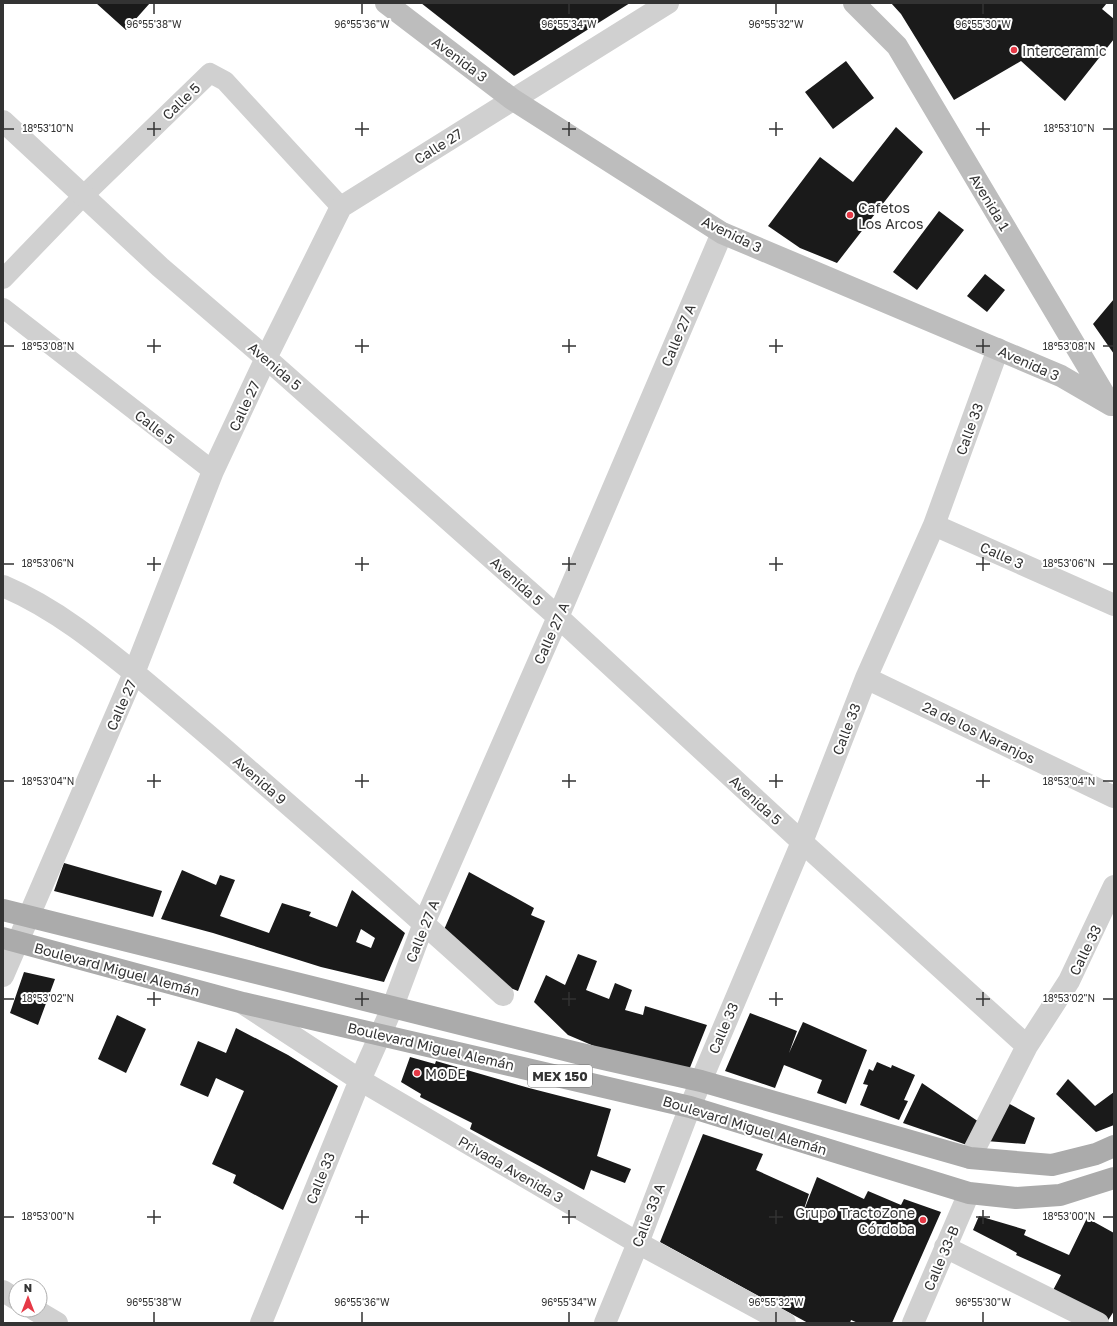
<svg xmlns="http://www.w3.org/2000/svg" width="1117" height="1326" font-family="'Golos Text',sans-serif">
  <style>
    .building { fill: #1a1a1a; fill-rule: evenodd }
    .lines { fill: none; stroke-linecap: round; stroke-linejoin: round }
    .pedestrian { stroke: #d0d0d0; stroke-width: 20 }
    .minor { stroke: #d0d0d0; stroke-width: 22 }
    .secondary { stroke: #bdbdbd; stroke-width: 22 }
    .primary { stroke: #ababab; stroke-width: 22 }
    .ticks { fill: none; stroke: #333; stroke-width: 1.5 }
    .poi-dot { fill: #e63946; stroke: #fff; stroke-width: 1.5 }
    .labels { text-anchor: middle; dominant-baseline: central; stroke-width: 4; stroke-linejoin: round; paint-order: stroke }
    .shield { fill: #fff; stroke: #707070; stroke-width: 1 }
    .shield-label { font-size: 13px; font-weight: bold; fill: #333 }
    .poi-label { font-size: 14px; fill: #333; stroke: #fff; text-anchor: start }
    .street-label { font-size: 14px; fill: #333; stroke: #fff }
    .ticks-label { font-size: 10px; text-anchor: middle; fill: #333; stroke: #fff; stroke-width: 4; stroke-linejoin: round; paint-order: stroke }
  </style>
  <rect width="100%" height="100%" fill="#fff"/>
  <!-- building -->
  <path class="building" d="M96,3H150L126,30Z
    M421,3H630L514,76Z
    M891,3H1107L1102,9L1114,19V39L1065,101L1021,61L954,100L901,14Z
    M846,61L874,98L833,129L805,92Z
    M896,127L923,152L837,263L800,248L768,226L820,157L853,182Z
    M939,211L964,230L917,290L893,272Z
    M985,274L1005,290L987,312L967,296Z
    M1114,299V354L1093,324Z
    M64,863L162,891L153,917L54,891Z
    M182,870L216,885L220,875L235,880L220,916L269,933L282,903L311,912L309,916L337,927L352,890L405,933L384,982L321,967L213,933L161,919ZM361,929L375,938L371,948L356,942Z
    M469,872L534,908L531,915L545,921L518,991L503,985L443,932Z
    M578,954L597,961L586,990L609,999L615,983L632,990L625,1010L643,1015L645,1006L707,1025L689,1070L608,1052L568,1035L534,1002L546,975L565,985Z
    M24,972L55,979L38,1025L10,1013Z
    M750,1013L797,1031L789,1053L803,1022L867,1050L846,1104L817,1093L822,1080L784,1065L775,1088L725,1071Z
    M117,1015L146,1029L126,1073L98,1059Z
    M236,1028L288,1055L338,1086L283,1210L233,1183L236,1175L212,1164L244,1091L216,1078L208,1097L180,1085L198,1041L226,1053Z
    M410,1057L435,1064L436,1061L529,1088L611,1109L597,1156L631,1169L625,1183L591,1170L584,1190L470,1129L472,1123L420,1097L421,1094L401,1082Z
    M877,1062L891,1068L892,1065L915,1075L904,1100L908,1101L899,1120L860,1105L868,1085L863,1084L869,1069L873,1071Z
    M1068,1079L1095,1106L1114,1092V1125L1096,1132L1056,1094Z
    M922,1083L979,1122L967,1145L903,1123Z
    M1006,1102L1035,1118L1025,1144L986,1141Z
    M703,1134L763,1154L756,1170L809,1194L801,1218L817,1177L864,1199L868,1191L901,1205L904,1199L941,1212L892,1323H858L851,1320L850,1323H808L660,1242Z
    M979,1216L1026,1230L1024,1235L1069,1255L1087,1218L1114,1233V1311L1107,1322L1051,1294L1061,1275L1016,1255L1017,1253L1008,1248L973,1230Z"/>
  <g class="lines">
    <!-- pedestrian -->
    <path class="pedestrian" d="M3,279L83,196L210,73L225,81L341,207
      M3,308L213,471"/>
    <!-- minor -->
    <path class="minor" d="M3,121L160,267L266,358L558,617L802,842L1027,1046
      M934,525L1114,605
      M3,586C55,608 99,644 143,680C174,706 206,733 237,760C326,837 415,915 503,995
      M866,678L1114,797
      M3,976L134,673L213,471L266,358L341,207L668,3
      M244,1004L360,1080L638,1243L785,1323
      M970,1158L1027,1046L1069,981L1114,886
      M945,1247L1098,1323
      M3,1291L16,1299
      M35,1310L57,1323
      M261,1323L360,1080L393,1006L424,923L558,617L722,233
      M605,1323L638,1243L690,1107L802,842L866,678L934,525L998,349
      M913,1323L969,1193"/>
    <!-- secondary -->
    <path class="secondary" d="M386,3L512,99L722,233L1061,376L1111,405
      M854,3L897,46L1110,404"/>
    <!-- primary -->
    <path class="primary" d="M3,910L577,1053L701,1081L970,1158L1052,1165L1096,1154L1114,1146
      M3,938L243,1003L690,1107L969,1193L1016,1198L1060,1195L1114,1178"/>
  </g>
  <!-- ticks -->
  <path class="ticks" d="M154,4V14M362,4V14M569,4V14M776,4V14M983,4V14M154,122V136M362,122V136M569,122V136M776,122V136M983,122V136M4,129H14M147,129H161M355,129H369M562,129H576M769,129H783M976,129H990M1103,129H1113M154,339V353M362,339V353M569,339V353M776,339V353M983,339V353M4,346H14M147,346H161M355,346H369M562,346H576M769,346H783M976,346H990M1103,346H1113M154,557V571M362,557V571M569,557V571M776,557V571M983,557V571M4,564H14M147,564H161M355,564H369M562,564H576M769,564H783M976,564H990M1103,564H1113M154,774V788M362,774V788M569,774V788M776,774V788M983,774V788M4,781H14M147,781H161M355,781H369M562,781H576M769,781H783M976,781H990M1103,781H1113M154,992V1006M362,992V1006M569,992V1006M776,992V1006M983,992V1006M4,999H14M147,999H161M355,999H369M562,999H576M769,999H783M976,999H990M1103,999H1113M154,1210V1224M362,1210V1224M569,1210V1224M776,1210V1224M983,1210V1224M4,1217H14M147,1217H161M355,1217H369M562,1217H576M769,1217H783M976,1217H990M1103,1217H1113M154,1312V1322M362,1312V1322M569,1312V1322M776,1312V1322M983,1312V1322"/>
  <!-- markers -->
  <g class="poi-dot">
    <circle cx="1014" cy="50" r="4"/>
    <circle cx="850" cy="215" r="4"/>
    <circle cx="417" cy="1073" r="4"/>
    <circle cx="923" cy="1220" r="4"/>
  </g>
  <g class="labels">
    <!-- shield labels -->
    <rect class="shield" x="528" y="1065" width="64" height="22" rx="3"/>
    <g class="shield-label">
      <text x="560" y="1076">MEX 150</text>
    </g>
    <!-- poi labels -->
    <g class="poi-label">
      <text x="1022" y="50">Interceramic</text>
      <text x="858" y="207">Cafetos<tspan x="858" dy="16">Los Arcos</tspan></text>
      <text x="425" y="1073">MODE</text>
      <text x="915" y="1212" text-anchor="end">Grupo TractoZone<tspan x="915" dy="16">Córdoba</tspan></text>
    </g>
    <!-- street labels -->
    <g class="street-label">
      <text transform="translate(460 59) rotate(37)">Avenida 3</text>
      <text transform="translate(181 101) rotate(-44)">Calle 5</text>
      <text transform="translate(438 146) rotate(-32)">Calle 27</text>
      <text transform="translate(990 202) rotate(59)">Avenida 1</text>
      <text transform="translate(732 234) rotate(26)">Avenida 3</text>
      <text transform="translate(678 335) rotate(-67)">Calle 27 A</text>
      <text transform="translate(1029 363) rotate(24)">Avenida 3</text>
      <text transform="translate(275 366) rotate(41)">Avenida 5</text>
      <text transform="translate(244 406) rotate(-65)">Calle 27</text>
      <text transform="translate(155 427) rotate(38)">Calle 5</text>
      <text transform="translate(969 429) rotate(-70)">Calle 33</text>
      <text transform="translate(1002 555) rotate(24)">Calle 3</text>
      <text transform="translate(517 581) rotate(42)">Avenida 5</text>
      <text transform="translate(551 633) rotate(-66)">Calle 27 A</text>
      <text transform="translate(121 705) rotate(-66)">Calle 27</text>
      <text transform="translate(846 729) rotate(-69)">Calle 33</text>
      <text transform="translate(979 732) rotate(26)">2a de los Naranjos</text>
      <text transform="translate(260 780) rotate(41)">Avenida 9</text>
      <text transform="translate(756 800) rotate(43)">Avenida 5</text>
      <text transform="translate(422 931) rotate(-68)">Calle 27 A</text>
      <text transform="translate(1085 950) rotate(-64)">Calle 33</text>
      <text transform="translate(117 969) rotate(15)">Boulevard Miguel Alemán</text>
      <text transform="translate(723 1028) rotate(-67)">Calle 33</text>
      <text transform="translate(431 1046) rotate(13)">Boulevard Miguel Alemán</text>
      <text transform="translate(745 1125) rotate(17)">Boulevard Miguel Alemán</text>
      <text transform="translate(511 1169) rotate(30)">Privada Avenida 3</text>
      <text transform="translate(320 1178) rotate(-68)">Calle 33</text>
      <text transform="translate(648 1215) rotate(-69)">Calle 33 A</text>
      <text transform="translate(941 1258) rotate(-67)">Calle 33-B</text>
    </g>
  </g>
  <g class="ticks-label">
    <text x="154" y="28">96°55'38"W</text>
    <text x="362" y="28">96°55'36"W</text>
    <text x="569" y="28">96°55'34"W</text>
    <text x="776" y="28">96°55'32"W</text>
    <text x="983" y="28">96°55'30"W</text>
    <text x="48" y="132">18°53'10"N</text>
    <text x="1069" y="132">18°53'10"N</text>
    <text x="48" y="350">18°53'08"N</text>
    <text x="1069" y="350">18°53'08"N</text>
    <text x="48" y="567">18°53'06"N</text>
    <text x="1069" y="567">18°53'06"N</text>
    <text x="48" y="785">18°53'04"N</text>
    <text x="1069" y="785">18°53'04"N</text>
    <text x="48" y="1002">18°53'02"N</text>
    <text x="1069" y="1002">18°53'02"N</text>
    <text x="48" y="1220">18°53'00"N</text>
    <text x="1069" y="1220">18°53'00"N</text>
    <text x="154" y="1306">96°55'38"W</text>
    <text x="362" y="1306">96°55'36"W</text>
    <text x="569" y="1306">96°55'34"W</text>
    <text x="776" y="1306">96°55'32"W</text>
    <text x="983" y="1306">96°55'30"W</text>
  </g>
  <!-- border -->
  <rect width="1117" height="1326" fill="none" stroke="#333333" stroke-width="8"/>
  <!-- north arrow -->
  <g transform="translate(28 1298)"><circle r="19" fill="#ffffff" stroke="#adadad"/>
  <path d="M0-3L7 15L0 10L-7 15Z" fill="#e63946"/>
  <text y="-6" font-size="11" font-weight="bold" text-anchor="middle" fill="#333333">N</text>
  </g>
</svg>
